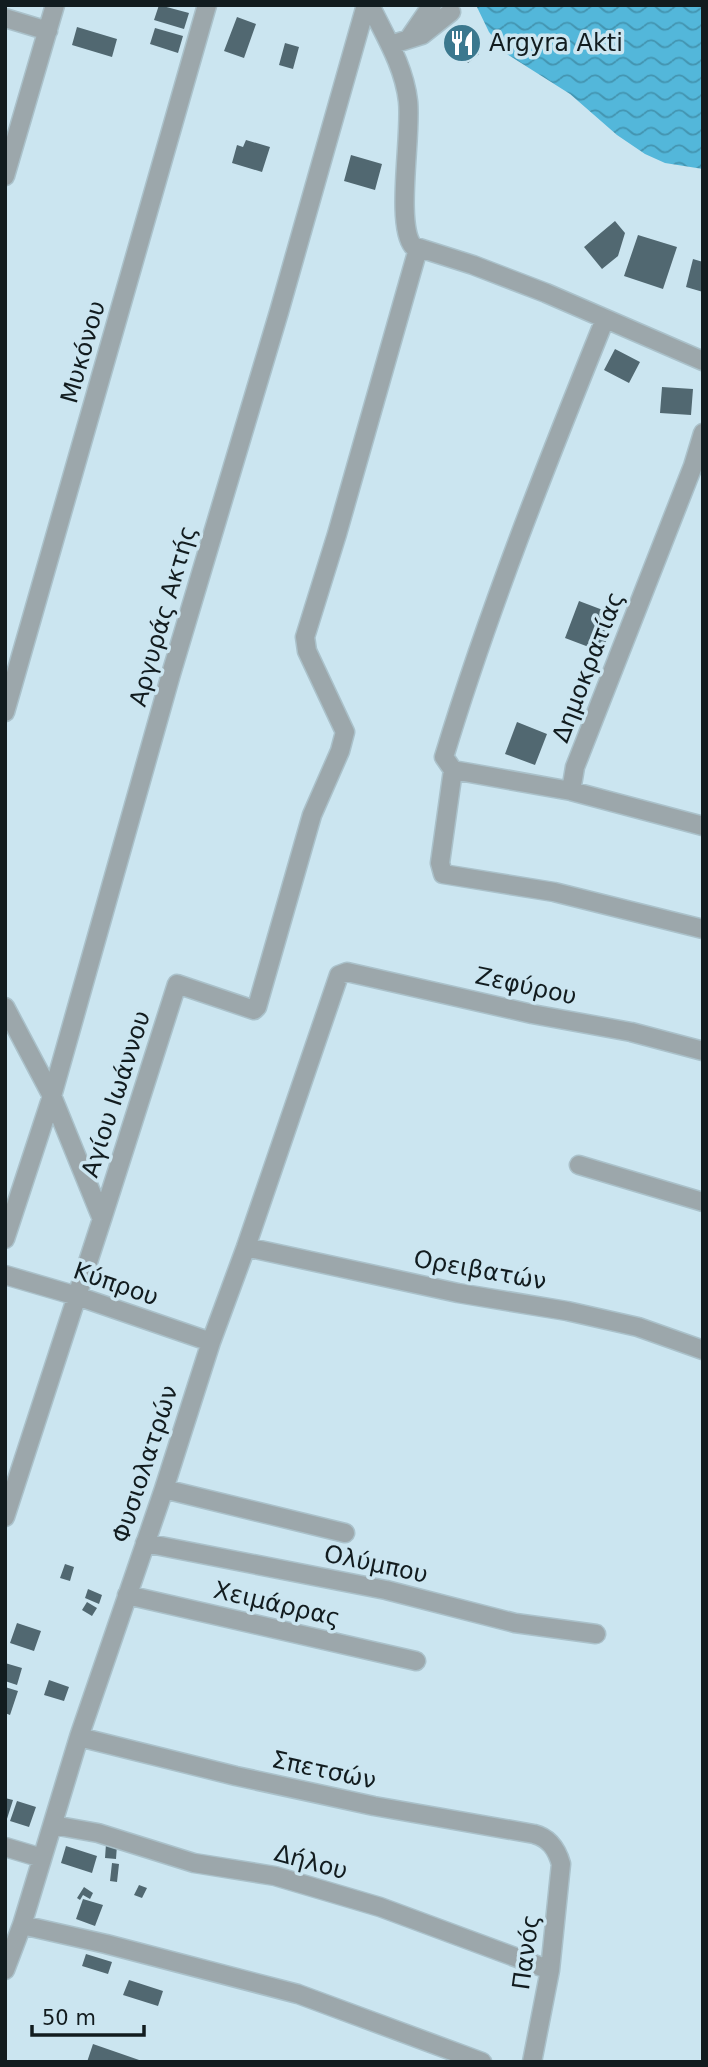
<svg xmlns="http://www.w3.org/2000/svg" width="708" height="2067" font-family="'DejaVu Sans',sans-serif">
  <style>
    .water { fill: url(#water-waves) }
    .building { fill: #516871 }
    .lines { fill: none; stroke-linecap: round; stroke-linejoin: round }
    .minor-casing { stroke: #aac1ca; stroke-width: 21 }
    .minor { stroke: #9ca7ab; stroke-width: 18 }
    .labels { text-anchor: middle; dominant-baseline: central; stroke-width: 7; stroke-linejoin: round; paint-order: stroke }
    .poi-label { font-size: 24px; fill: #121c1f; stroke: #cbe5f0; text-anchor: start }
    .street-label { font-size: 24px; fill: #121c1f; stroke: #cbe5f0 }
  </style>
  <defs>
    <pattern id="water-waves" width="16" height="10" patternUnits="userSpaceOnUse" patternTransform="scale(1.75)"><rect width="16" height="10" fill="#53b7da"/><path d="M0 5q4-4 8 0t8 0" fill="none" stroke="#4394b0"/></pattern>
  </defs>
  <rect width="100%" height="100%" fill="#cbe5f0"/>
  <!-- water -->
  <path class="water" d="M476,5H703V169L665,163L645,154L617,135L570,94L507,54L489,32Z"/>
  <!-- building -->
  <path class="building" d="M159,5L189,13L184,29L154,20Z
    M237,17L256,24L244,58L224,51Z
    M77,27L117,39L112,57L72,45Z
    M155,28L183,36L178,53L150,44Z
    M458,28L479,54L468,63L447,38Z
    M285,43L299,47L293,69L279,65Z
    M246,140L270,147L262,172L232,163L237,145L243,147Z
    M351,155L382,164L375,190L344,181Z
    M615,221L625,233L618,256L602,269L584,247Z
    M638,235L677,247L663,289L624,276Z
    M693,259L703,262V292L686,287Z
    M615,349L640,362L629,383L604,370Z
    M662,387L693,389L691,415L660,413Z
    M579,601L616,615L602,652L565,638Z
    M517,722L547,734L535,765L505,754Z
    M65,1564L74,1567L70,1581L60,1578Z
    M88,1589L102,1595L99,1604L85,1598Z
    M87,1602L97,1608L92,1616L82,1610Z
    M17,1623L41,1631L34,1651L10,1643Z
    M5,1663L22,1668L17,1685L5,1681Z
    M49,1680L69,1687L64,1701L44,1695Z
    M5,1687L18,1691L10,1715L5,1713Z
    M5,1798L13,1800L6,1822H5Z
    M17,1801L36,1807L29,1827L10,1821Z
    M106,1844L117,1845L116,1859L105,1858Z
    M66,1846L97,1856L92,1873L61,1863Z
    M112,1863L119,1864L117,1882L110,1881Z
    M139,1885L147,1888L142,1898L134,1895Z
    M84,1887L93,1893L90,1899L83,1895L80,1900L77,1898Z
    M83,1899L103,1905L95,1926L76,1919Z
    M86,1954L112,1962L108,1974L82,1966Z
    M129,1980L163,1991L158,2006L123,1995Z
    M93,2044L142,2061V2062H87Z"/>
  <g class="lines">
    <defs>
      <path id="minor" d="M370,5C385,36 404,66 408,101C412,134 395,224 413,246L473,265L546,293L703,361
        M5,18L48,31
        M410,37L432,5
        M390,45L422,35L451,12
        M5,176L55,5
        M605,319C547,463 489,608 444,757L453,770L571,791L703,826
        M5,712L207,5
        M453,770L440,863L443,874L554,892L703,929
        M571,791L575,767L693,466L703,433
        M5,1007L52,1096L102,1219L5,1517
        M579,1165L703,1202
        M102,1219L177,984L254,1010L257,1007L312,815L340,751L345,732L307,651L305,637L337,534L418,249
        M5,1239L52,1096L171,674L279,312L366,5
        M246,1247L458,1293L567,1311L638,1327L703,1350
        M5,1275L77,1296L211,1342
        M164,1489L345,1533
        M145,1543L386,1590L515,1623L596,1634
        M127,1595L416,1661
        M79,1737L236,1776L374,1806L534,1834C550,1838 557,1850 561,1864L550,1970L532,2062
        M53,1825L98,1833L194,1863L275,1876L380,1907L550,1970
        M5,1847L42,1858
        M22,1925L106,1944L298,1994L482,2062
        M5,1970L22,1925L79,1737L164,1489L211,1342L246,1247L339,975L347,972L532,1014L631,1032L703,1051"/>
    </defs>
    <!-- minor casing -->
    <use href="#minor" class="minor-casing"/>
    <!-- minor -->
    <use href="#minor" class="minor"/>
  </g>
  <!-- icons -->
  <defs>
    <symbol id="restaurant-disc" viewBox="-11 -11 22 22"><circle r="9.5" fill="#3b788e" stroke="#cbe5f0"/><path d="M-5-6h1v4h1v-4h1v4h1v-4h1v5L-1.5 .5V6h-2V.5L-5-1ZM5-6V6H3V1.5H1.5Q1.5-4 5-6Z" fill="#fff"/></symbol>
  </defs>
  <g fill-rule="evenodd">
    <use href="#restaurant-disc" x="440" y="21" width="44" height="44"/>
  </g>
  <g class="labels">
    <!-- poi labels -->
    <g class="poi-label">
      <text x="489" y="43">Argyra Akti</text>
    </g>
    <!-- street labels -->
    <g class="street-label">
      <text transform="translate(83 352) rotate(-74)">Μυκόνου</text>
      <text transform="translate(163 616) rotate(-74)">Αργυράς Ακτής</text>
      <text transform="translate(588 667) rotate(-69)">Δημοκρατίας</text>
      <text transform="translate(526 986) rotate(12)">Ζεφύρου</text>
      <text transform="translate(116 1094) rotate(-72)">Αγίου Ιωάννου</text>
      <text transform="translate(480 1270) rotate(10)">Ορειβατών</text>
      <text transform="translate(116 1284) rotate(19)">Κύπρου</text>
      <text transform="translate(145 1464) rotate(-72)">Φυσιολατρών</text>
      <text transform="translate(376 1564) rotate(12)">Ολύμπου</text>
      <text transform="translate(277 1604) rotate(13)">Χειμάρρας</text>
      <text transform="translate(324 1770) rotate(12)">Σπετσών</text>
      <text transform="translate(311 1862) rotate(15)">Δήλου</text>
      <text transform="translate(526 1952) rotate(-82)">Πανός</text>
    </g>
  </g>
  <!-- border -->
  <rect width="708" height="2067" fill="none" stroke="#121c1f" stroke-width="14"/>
  <!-- scale -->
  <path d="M32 2025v10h112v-10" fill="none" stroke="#121c1f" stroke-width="3.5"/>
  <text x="42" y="2025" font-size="21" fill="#121c1f" stroke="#cbe5f0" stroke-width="5" paint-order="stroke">50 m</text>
</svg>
